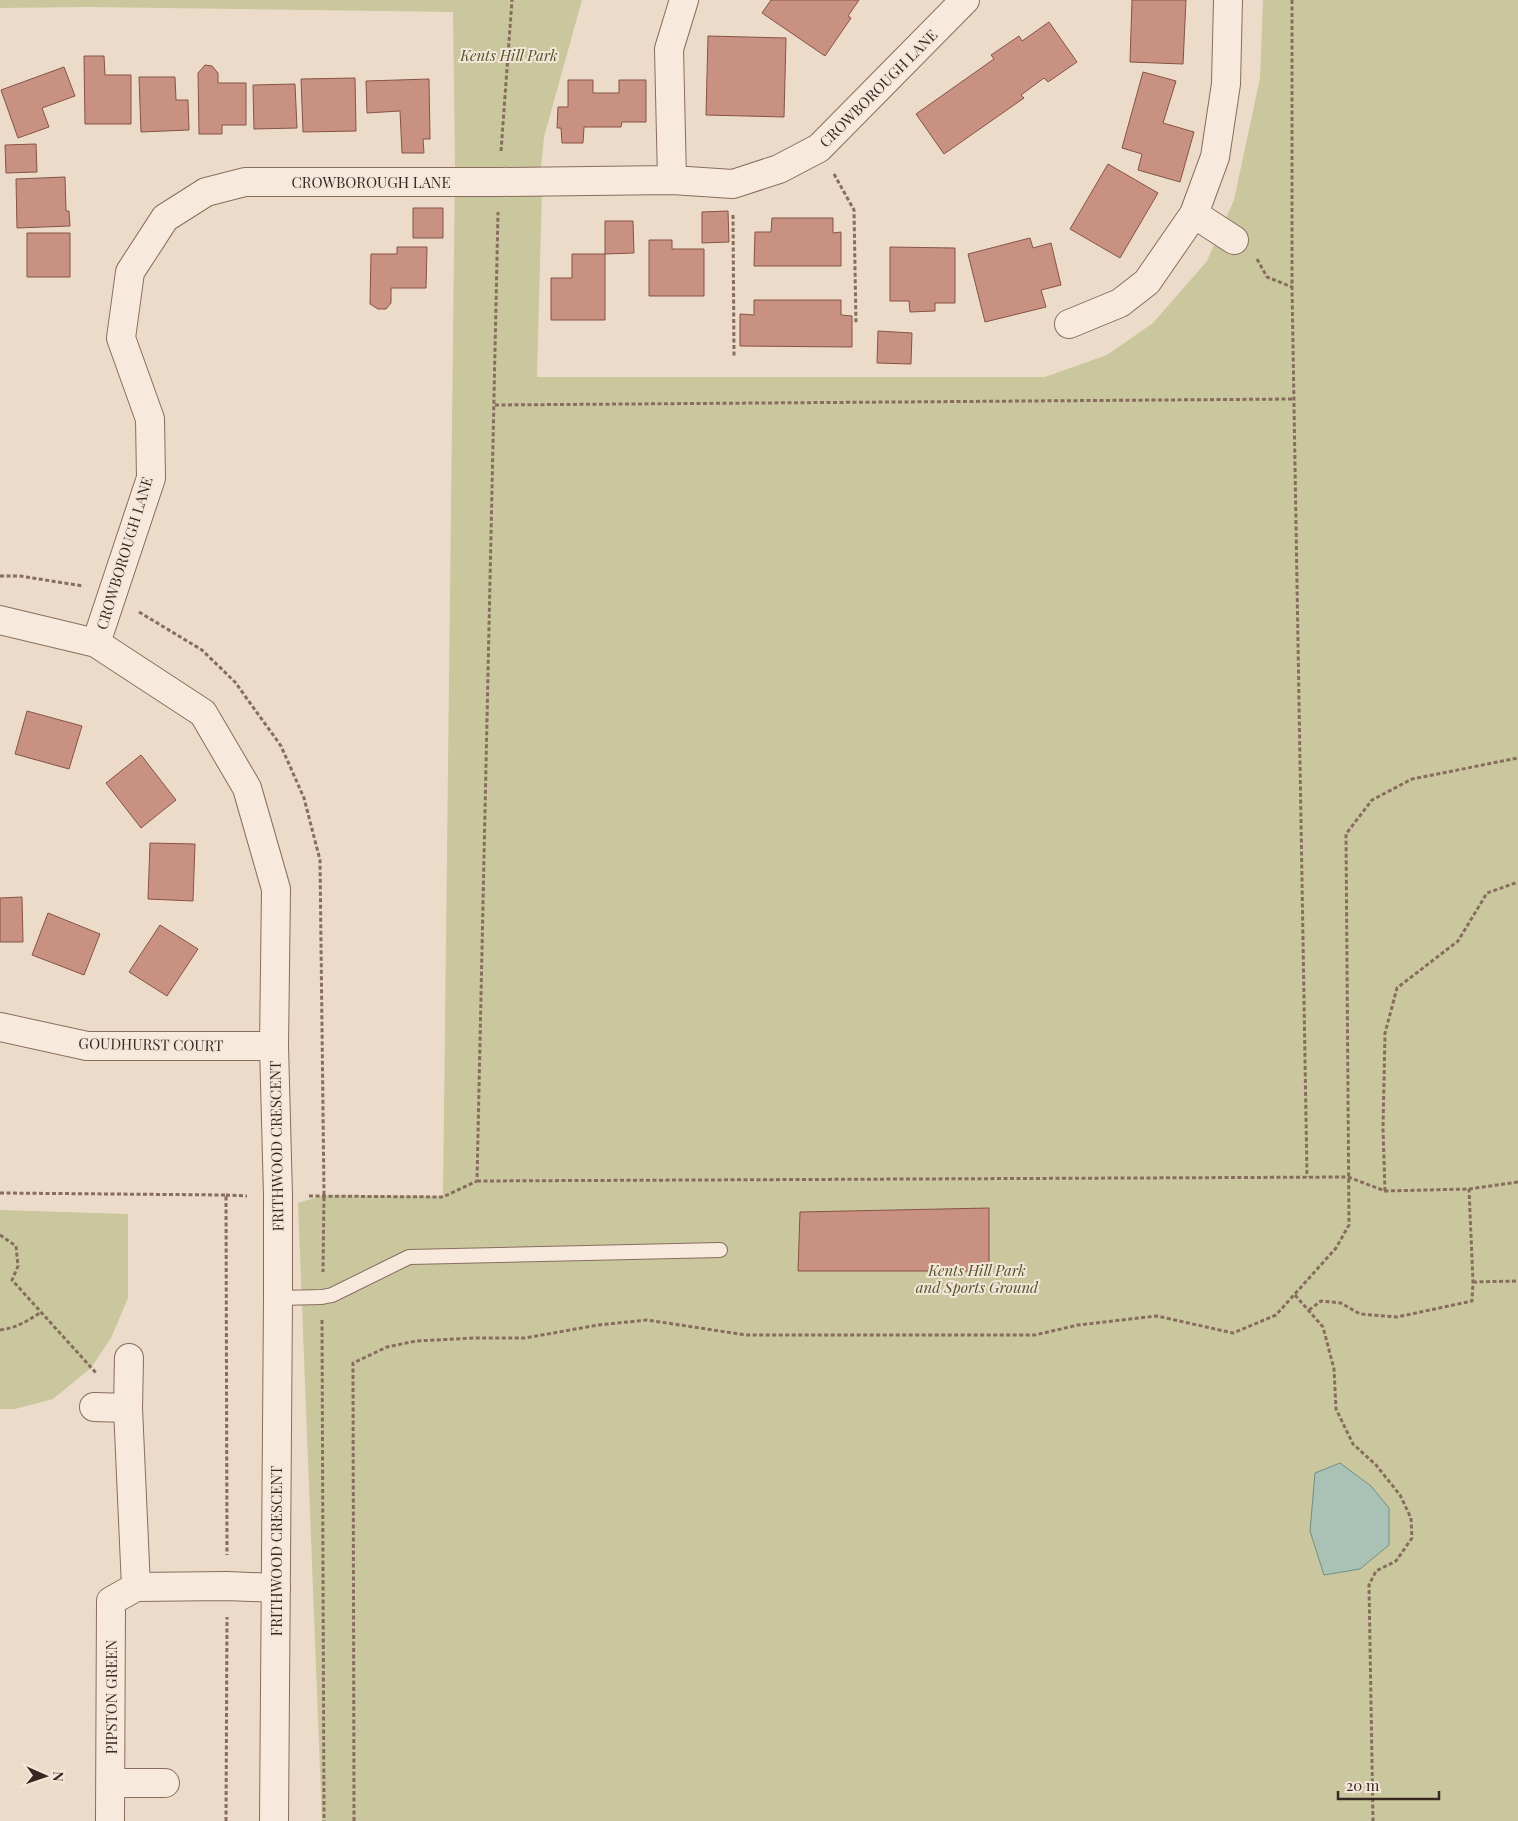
<svg xmlns="http://www.w3.org/2000/svg" width="1518" height="1821" font-family="'Playfair Display',serif">
  <style>
    .green { fill: #cac79e }
    .water { fill: #aac1b6; stroke: #718f82 }
    .building { fill: #c89182; stroke: #865346 }
    .lines { fill: none; stroke-linecap: round; stroke-linejoin: round }
    .service-casing { stroke: #886d5f; stroke-width: 16 }
    .minor-casing { stroke: #886d5f; stroke-width: 30 }
    .tertiary-casing { stroke: #886d5f; stroke-width: 30 }
    .path { stroke: #886d5f; stroke-width: 3; stroke-dasharray: 4 2.5; stroke-linecap: butt }
    .service { stroke: #f7eadc; stroke-width: 14 }
    .minor { stroke: #f7eadc; stroke-width: 28 }
    .tertiary { stroke: #f7eadc; stroke-width: 28 }
    .labels { text-anchor: middle; dominant-baseline: central; stroke-width: 4; stroke-linejoin: round; paint-order: stroke }
    .park-label { font-size: 15px; font-style: italic; fill: #525429; stroke: #f4e7d9 }
    .street-label { font-size: 15px; fill: #392821; stroke: #f4e7d9 }
  </style>
  <rect width="100%" height="100%" fill="#ecdbc9"/>
  <!-- green -->
  <path class="green" d="M0,0H582L544,137L541,168L542,189L537,377H1045L1107,355L1153,323L1207,261L1234,200L1260,78L1263,0H1518V1821H322L298,1203L324,1195L443,1196L455,165L453,12L88,7L0,8Z
    M0,1210L128,1214V1298L111,1338L91,1368L53,1399L15,1409H0Z"/>
  <!-- water -->
  <path class="water" d="M1340,1463L1371,1486L1389,1508V1545L1360,1569L1324,1575L1310,1531L1315,1473Z"/>
  <!-- building -->
  <path class="building" d="M771,0H859L848,16L851,18L825,56L762,13Z
    M1132,0H1186L1183,64L1130,62Z
    M1049,22L1077,62L1048,82L1044,78L1021,95L1024,98L944,154L916,114L994,59L991,55L1019,36L1022,41Z
    M708,36L786,38L784,117L706,115Z
    M84,56H104L105,75H131V124H85Z
    M205,65L212,66L218,73V83H246V125H222V134H199L198,73Z
    M64,67L75,96L42,108L49,127L18,138L1,90Z
    M1143,72L1176,81L1163,123L1194,132L1180,182L1138,170L1142,154L1122,148Z
    M139,77H175L176,100H188L189,130L141,132Z
    M355,78L356,131L303,132L301,79Z
    M429,79L430,139H423L424,153H402L400,111L367,113L366,81Z
    M568,80H593V93H619V80H646V122H622L621,127H584L583,143H562L561,128H557L558,107H568Z
    M295,84L297,128L254,129L253,85Z
    M36,144L37,172L6,173L5,145Z
    M1108,164L1158,193L1120,258L1070,229Z
    M65,177L66,211H69L70,226L17,228L16,179Z
    M413,208H443V238H413Z
    M728,211L729,242L702,243V212Z
    M772,218H833V233L841,232V266H754L755,232H771Z
    M605,221H633L634,253L605,254Z
    M27,233H70V277H27Z
    M1030,238L1033,248L1051,243L1061,285L1041,290L1046,307L985,322L968,254Z
    M649,240H672V249H704V296H649Z
    M397,247H427L426,288H391V303L386,309H378L370,304L371,254H397Z
    M890,247L955,248V303H935V311L910,312L909,301H890Z
    M572,254H605V320H551V278H572Z
    M754,300H841V315L852,316V347L740,346V314L754,315Z
    M878,331L912,333L911,364L877,363Z
    M27,711L82,726L69,769L15,754Z
    M141,755L176,800L141,828L106,783Z
    M150,843L195,844L193,901L148,899Z
    M22,897L23,942H0V898Z
    M48,913L100,934L84,975L32,955Z
    M160,925L198,949L167,996L129,972Z
    M989,1208V1271H798L800,1212Z"/>
  <g class="lines">
    <defs>
      <path id="service" d="M278,1298L322,1297L332,1295L409,1257L720,1250"/>
      <path id="minor" d="M672,180L669,49L684,0
        M1194,214L1234,240
        M1069,324L1120,303L1147,282L1194,214L1215,157L1226,84L1228,0
        M96,643L151,478L150,419L121,338L130,272L165,218L206,192L245,182H498L672,180L733,184L779,169L819,148L965,0
        M0,1027L87,1046H274
        M94,1407L128,1408
        M136,1587L227,1586L276,1588
        M111,1783H165
        M110,1821L111,1601L136,1587L128,1408L129,1358"/>
      <path id="tertiary" d="M0,620L96,643L203,713L247,788L276,889L274,1046L278,1196V1298L274,1821"/>
    </defs>
    <!-- service casing -->
    <use href="#service" class="service-casing"/>
    <!-- minor casing -->
    <use href="#minor" class="minor-casing"/>
    <!-- tertiary casing -->
    <use href="#tertiary" class="tertiary-casing"/>
    <!-- path -->
    <path class="path" d="M1292,0V287L1307,1177
      M501,151L512,0
      M834,174L854,210L856,324
      M733,215L734,357
      M1257,259L1267,277L1292,287
      M495,405L1294,399
      M0,576H20L83,586
      M139,612L202,650L235,682L281,746L304,798L320,860L324,1195L323,1272
      M477,1181L1348,1177L1385,1191L1469,1189L1518,1182
      M1385,1191L1383,1129L1385,1033L1397,988L1458,941L1487,893L1518,882
      M0,1193L226,1195L227,1555
      M226,1195L247,1196
      M309,1196L443,1197L477,1181L498,212
      M0,1235L16,1246L18,1266L12,1280L97,1374
      M1473,1282L1518,1281
      M1295,1295L1323,1327L1334,1369L1336,1409L1353,1444L1376,1465L1400,1495L1411,1518L1412,1538L1396,1561L1376,1571L1369,1585L1373,1821
      M1309,1310L1321,1301L1341,1303L1360,1314L1397,1317L1472,1301L1473,1282L1469,1189
      M322,1320L324,1821
      M0,1330C16,1328 28,1321 41,1312
      M226,1821L227,1617
      M354,1821L353,1363L387,1347L416,1341L474,1338H525L598,1325L647,1320L746,1335H1035L1078,1325L1157,1316L1233,1333L1276,1315L1336,1248L1349,1225L1346,834L1372,800L1412,779L1518,758"/>
    <!-- service -->
    <use href="#service" class="service"/>
    <!-- minor -->
    <use href="#minor" class="minor"/>
    <!-- tertiary -->
    <use href="#tertiary" class="tertiary"/>
  </g>
  <g class="labels">
    <!-- park labels -->
    <g class="park-label">
      <text x="509" y="55">Kents Hill Park</text>
      <text x="977" y="1270">Kents Hill Park<tspan x="977" dy="17">and Sports Ground</tspan></text>
    </g>
    <!-- street labels -->
    <g class="street-label">
      <text transform="translate(878 88) rotate(-45)">CROWBOROUGH LANE</text>
      <text x="371" y="182">CROWBOROUGH LANE</text>
      <text transform="translate(124 553) rotate(-73)">CROWBOROUGH LANE</text>
      <text transform="translate(151 1044) rotate(1)">GOUDHURST COURT</text>
      <text transform="translate(276 1146) rotate(-91)">FRITHWOOD CRESCENT</text>
      <text transform="translate(276 1551) rotate(-90)">FRITHWOOD CRESCENT</text>
      <text transform="translate(111 1697) rotate(-90)">PIPSTON GREEN</text>
    </g>
  </g>
  <!-- north arrow -->
  <g transform="translate(45 1776) rotate(92)" stroke="#f4e7d9" stroke-width="4" paint-order="stroke">
  <path d="M0-4L9 19L0 12L-9 19Z" fill="#392821"/>
  <text y="-8" font-size="14" font-weight="bold" text-anchor="middle" fill="#392821">N</text>
  </g>
  <!-- scale -->
  <path d="M1338 1791v8h101v-8" fill="none" stroke="#392821" stroke-width="2.5"/>
  <text x="1346" y="1791" font-size="15" fill="#392821" stroke="#f4e7d9" stroke-width="4" paint-order="stroke">20 m</text>
</svg>
